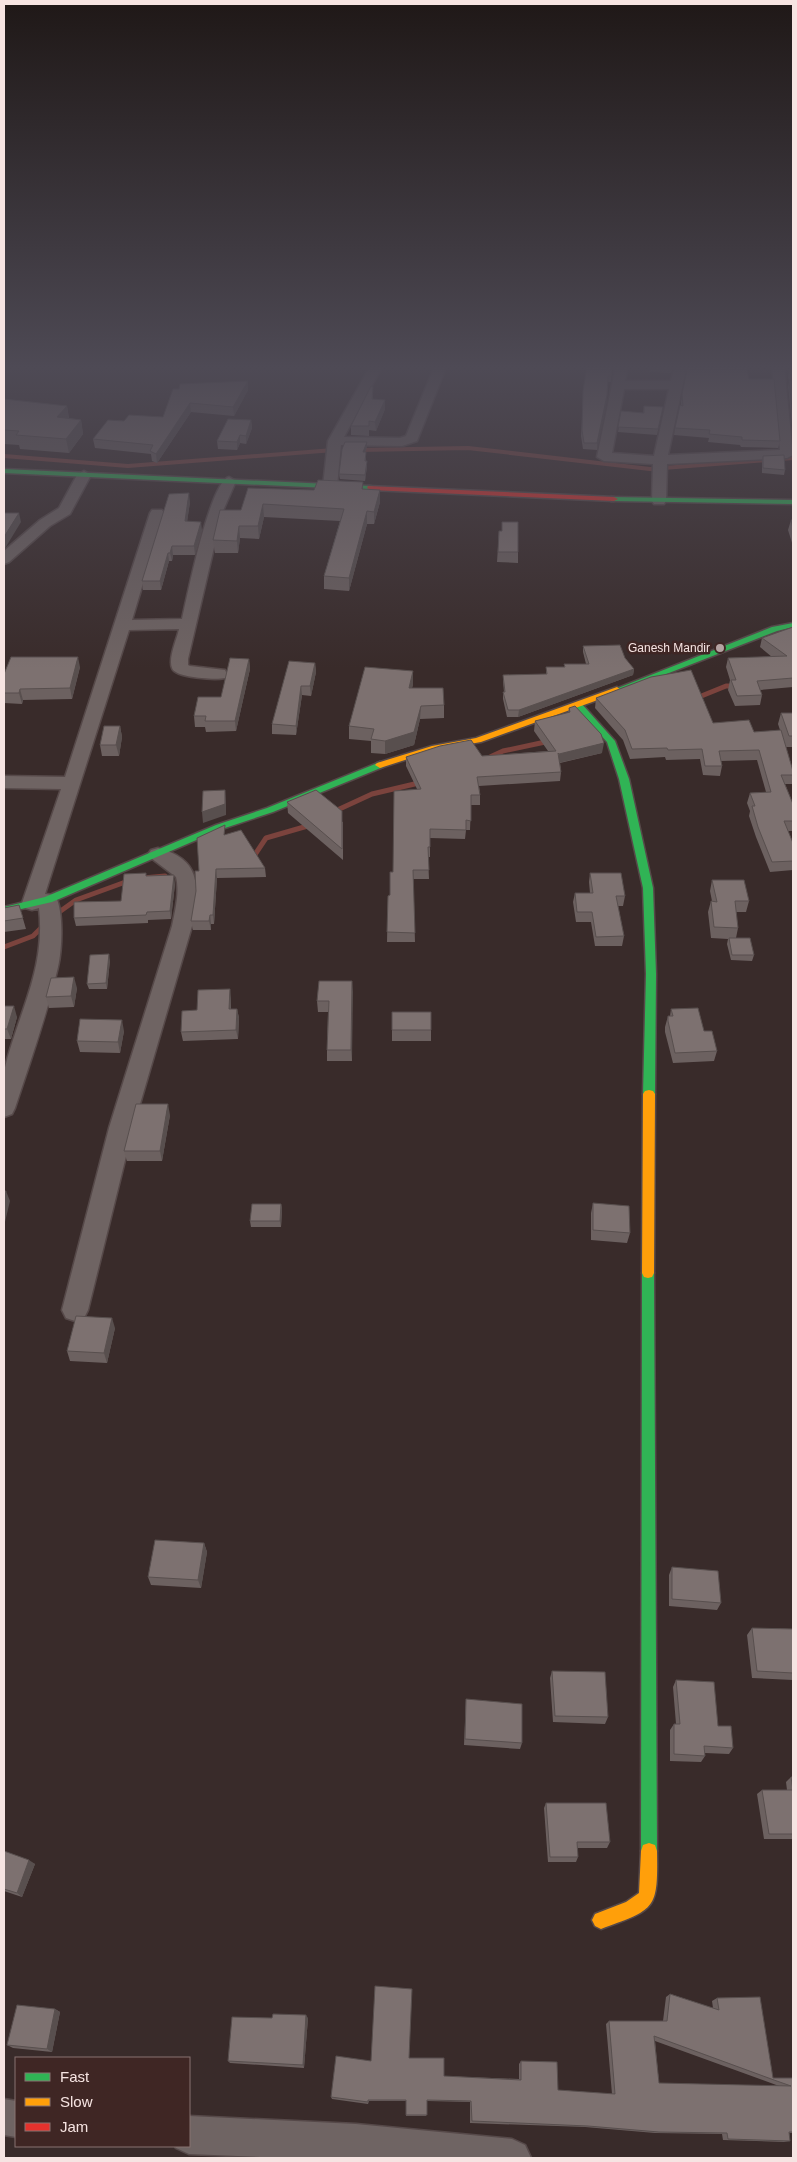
<svg xmlns="http://www.w3.org/2000/svg" width="797" height="2162" font-family="Helvetica,sans-serif">
  <style>
    .lines { fill: none; stroke-linecap: round; stroke-linejoin: round }
    .stream-far1 { stroke: #7b433d; stroke-width: 4 }
    .stream { stroke: #7b433d; stroke-width: 5 }
    .street-casing { stroke: #564949; stroke-width: 3 }
    .fast-casing { stroke: #564949; stroke-width: 3 }
    .slow-casing { stroke: #564949; stroke-width: 3 }
    .jam-casing { stroke: #564949; stroke-width: 3 }
    .street { fill: #6f6463; fill-rule: evenodd }
    .fast { fill: #30b455; fill-rule: evenodd }
    .slow { fill: #ff9f0a; fill-rule: evenodd }
    .jam { fill: #e5322d; fill-rule: evenodd }
    .wall { fill: #6c6160; fill-rule: evenodd }
    .shaded-wall { fill: #584f4e }
    .building { fill: #7d7170; stroke: #584f4e; fill-rule: evenodd }
    .poi-dot { fill: #b4a3a2; stroke: #3f2624; stroke-width: 2 }
    .labels { text-anchor: middle; dominant-baseline: central; stroke-width: 5; stroke-linejoin: round; paint-order: stroke }
    .far-poi-label { font-size: 12px; fill: #f6e4e2; stroke: #3f2624; text-anchor: end }
  </style>
  <rect width="100%" height="100%" fill="#392b2a"/>
  <g class="lines">
    <!-- stream-far1 -->
    <path class="stream-far1" d="M359,450L468,448L650,469L793,458
      M4,456L128,466L334,450"/>
    <!-- stream -->
    <path class="stream" d="M694,699L726,686H737
      M490,757L503,751L550,741
      M333,812L372,794L423,782
      M252,859L266,838L311,825
      M143,878L165,876
      M55,915L76,900L131,880
      M4,947L33,936L45,924"/>
    <defs>
      <path id="street" d="M371,365H383L344,437L400,438L406,436L435,365H447L417,441L402,446L341,445L337,486L330,490L325,489L323,486L328,441Z
        M616,365H628L625,381H671L675,365H687L668,455L780,450L772,365H784L793,455L787,458L667,464L666,501L664,504H654L652,501L653,464L604,461L597,457ZM624,389H669L654,456L612,453Z
        M84,471L91,475L70,514L50,526L9,562L4,564V551L40,520L59,508L77,475Z
        M229,477L236,481L222,513L188,659V665L190,666L225,670L227,674L225,678C216,680 175,678 172,668C168,658 177,639 179,629L129,630L45,894L55,895C64,910 62,950 58,967C47,1015 30,1062 15,1108L12,1114L4,1117C4,1102 1,1085 4,1071C18,1013 46,970 39,908L32,910L25,908L22,903L61,789L4,788V776L65,777L150,513L152,510H162L164,513L132,620L182,619C187,597 210,481 229,477Z
        M158,848C204,860 198,889 192,926L133,1128L88,1310L84,1318L75,1321L66,1318L62,1310L109,1128L172,926C175,910 180,893 176,877L151,858L148,854L151,850Z
        M4,2099L16,2101V2137L4,2135Z
        M189,2116L356,2124L512,2139L525,2145L531,2158H285L189,2154L176,2148L175,2146H189Z"/>
      <path id="fast" d="M4,469L371,486L375,488L371,490L4,473Z
        M611,497L793,500V504L614,501H611Z
        M793,623V627L777,631L620,692H614L613,690L772,627Z
        M578,702L581,703L615,741L629,779L653,888L656,974L655,1094L653,1097H645L643,1094L646,974L643,888L619,779L607,742L575,707V703Z
        M380,762L383,763V767L273,812L222,829L52,902L4,913V907L45,897L216,825L267,808Z
        M648,1268L652,1269L654,1273L657,1851L655,1857L649,1859L643,1857L641,1851L642,1273L644,1269Z"/>
      <path id="slow" d="M617,687L621,690L620,692L481,742L436,750L380,768L375,765L377,763L432,746L476,738Z
        M649,1090L653,1091L655,1094L654,1273L652,1277L648,1278L644,1277L642,1273L643,1094L645,1091Z
        M649,1843L655,1845L657,1851C658,1910 656,1909 601,1929L595,1926L592,1920L595,1914L626,1902L639,1893L641,1851L643,1845Z"/>
      <path id="jam" d="M368,486L614,497L618,499L614,501L371,490L367,488Z"/>
    </defs>
    <!-- street casing -->
    <use href="#street" class="street-casing"/>
    <!-- fast casing -->
    <use href="#fast" class="fast-casing"/>
    <!-- slow casing -->
    <use href="#slow" class="slow-casing"/>
    <!-- jam casing -->
    <use href="#jam" class="jam-casing"/>
    <!-- street -->
    <use href="#street" class="street"/>
    <!-- fast -->
    <use href="#fast" class="fast"/>
    <!-- slow -->
    <use href="#slow" class="slow"/>
    <!-- jam -->
    <use href="#jam" class="jam"/>
  </g>
  <!-- wall -->
  <path class="wall" d="M612,365L611,382H608L607,401L597,450L583,449L581,436L583,398Z
    M650,365H673L671,373L649,372Z
    M688,365L749,379L780,441L778,448L741,447L740,445L708,442L709,438L674,435L675,428L681,406V401Z
    M789,370H793V436L788,387L789,381L788,377Z
    M248,381V390L234,416L191,412L157,463L152,461L151,454L95,448L93,439L124,421L163,417L179,389Z
    M373,387V399L385,400V409L376,431L369,430V436L351,435V426Z
    M4,399L67,406L69,418L81,420L83,434L69,453L20,449L19,445L4,444Z
    M644,406L662,412L657,435L618,432L621,411L643,413Z
    M251,420L252,428L246,444L240,443L237,450L218,449L217,441Z
    M367,447L365,452H366V461H367V466L365,481L340,479L339,474Z
    M763,456L785,470L784,475L762,473V461Z
    M363,482V489L380,502L374,524H367L349,591L324,589V576L340,521L264,517L259,539L240,538L238,553H215L213,540L241,510L314,490Z
    M190,502L187,521L202,530L195,555H173L172,561H169L161,590H143L142,581Z
    M791,520H793V546L788,530Z
    M499,531H502L518,552V563L497,562Z
    M793,627V687L760,690L762,695L760,705L735,706L728,690L730,680L726,667L728,658L772,657L760,647L762,638Z
    M583,646L625,658L634,669L633,675L518,717H507L503,699V692H504L503,681V675L546,674V667H564V664H586L583,652Z
    M249,659L250,669L236,731L206,732L205,727H195L194,716L221,697Z
    M315,663L316,672L311,696L302,695L296,735L272,734V724Z
    M80,667L72,699L23,700L22,704L4,703V674Z
    M413,671V684L412,688L444,705V718L420,719L414,745L385,754L371,753V741L349,739V726Z
    M596,698L754,732L780,730L778,724L781,713H793V747H786L793,771V779L792,784H785L793,804V831H788L793,843V870L770,872L756,837L749,816L750,811L747,803L750,793L766,792L757,760L721,761L722,766L720,776L703,775L700,759L666,760L665,757L630,759L623,740L595,708Z
    M569,708L602,753L560,763L561,772L560,781L479,786L480,795V805H471L470,830H466L465,839L430,838V857H428L429,879H413L415,942H387L388,896L390,895L393,872L417,789L406,766V757L482,756L548,751L534,731L535,721L568,713Z
    M120,726L122,737L119,756H102L100,745Z
    M287,802L343,822V860L288,813Z
    M226,834L265,868L266,877L217,878L214,924H211V930H193L191,921L199,871Z
    M590,873L625,896L623,906H618L624,936L622,946H595L591,922H576L573,902L575,893H590L589,882Z
    M147,876L175,884L171,919L148,920V923L76,926L74,918L121,901Z
    M712,880L749,901L746,912H736L738,928L736,938L754,955L752,961L731,960L727,944L728,939L711,938L708,912L711,901H712L710,891Z
    M19,905L26,929L4,932V908Z
    M110,960L107,989H89L87,984Z
    M352,981V1061H327V1050L328,1012H318L317,1001Z
    M77,988L74,1007L49,1008L46,997Z
    M231,998V1009H237L239,1018L238,1039L183,1041L181,1032L197,1010Z
    M4,1006L17,1017L11,1039H4Z
    M671,1009L704,1031L717,1051L714,1061L673,1063L665,1032V1027L668,1016H670Z
    M392,1012L431,1030V1041H392Z
    M124,1031L120,1053L80,1052L77,1041Z
    M170,1115L162,1161H127L124,1151Z
    M593,1203L630,1233L627,1243L591,1240V1213Z
    M281,1204L282,1209L281,1227H251L250,1221Z
    M115,1328L107,1363L70,1361L67,1351Z
    M204,1543L207,1552L201,1588L151,1585L148,1577Z
    M672,1567L721,1603L717,1610L669,1606V1575Z
    M752,1628L793,1629V1680L752,1678L747,1635Z
    M552,1671L608,1717L605,1724L553,1722L550,1678Z
    M676,1680L718,1726L733,1748L729,1754L705,1753V1756L701,1762L670,1761V1730L674,1724H676L673,1687Z
    M466,1699L522,1743L520,1749L464,1745Z
    M791,1777H793V1839H764L757,1794L762,1790H787L786,1782Z
    M546,1803L610,1842L607,1848H578V1857L576,1862H548L544,1808Z
    M4,1851L35,1864L22,1897L4,1891Z
    M670,1994L713,2008L712,2001L717,1998L773,2078H793V2133H789L790,2141L784,2142L723,2140L722,2134L655,2133L585,2127L470,2123V2102L427,2101L426,2116H406V2101H369L368,2104L332,2099L331,2097L371,2061L409,2058L444,2076L519,2079V2064L521,2061L558,2090L612,2094L606,2024L609,2021H663L666,1997ZM655,2041L779,2086L659,2083Z
    M55,2009L60,2012L52,2052L13,2048L7,2045Z
    M308,2018L304,2068L230,2063L228,2061Z"/>
  <!-- shaded-wall -->
  <path class="shaded-wall" d="M248,381V390L234,416L233,407Z
    M607,395V401L597,450V443Z
    M385,400V409L376,431L375,422Z
    M190,403L191,412L157,463L156,454Z
    M67,406L69,420L57,417Z
    M81,420L83,434L69,453L66,439Z
    M251,420L252,428L246,444V436Z
    M240,435V443L237,450V442Z
    M367,442V447L363,457V452Z
    M367,461V466L365,481V475Z
    M380,490V502L374,524V512Z
    M189,493L190,502L186,530L185,521Z
    M263,504L264,517L259,539L258,526Z
    M367,511V524L349,591V578Z
    M19,513L21,522L4,550V537Z
    M201,522L202,530L195,555L194,546Z
    M239,526L240,538L238,553L237,541Z
    M172,546L173,555L172,561L170,553Z
    M168,553L169,561L161,590L160,581Z
    M78,657L80,667L72,699L70,688Z
    M249,659L250,669L236,731L235,721Z
    M315,663L316,672L311,696L310,686Z
    M634,669L633,675L518,717L519,710Z
    M413,671V684L409,701V688Z
    M301,686L302,695L296,735V726Z
    M20,689L23,700L22,704L19,693Z
    M421,706L420,719L414,745L385,754V741Z
    M120,726L122,737L119,756L116,745Z
    M604,743L602,753L558,763L559,754Z
    M225,790L226,801V815L203,823L202,812Z
    M216,869L217,878L214,924L213,915Z
    M174,875L175,884L171,919L170,911Z
    M210,915L211,924V930L209,921Z
    M109,954L110,960L107,989L106,983Z
    M74,977L77,988L74,1007L71,996Z
    M352,981L353,992L352,1061L351,1050Z
    M230,989L231,998L230,1018L229,1009Z
    M14,1006L17,1017L11,1039L7,1029Z
    M237,1009L239,1018L238,1039L236,1030Z
    M122,1020L124,1031L120,1053L118,1042Z
    M168,1104L170,1115L162,1161L160,1151Z
    M6,1191L10,1201L5,1222L4,1219V1201Z
    M281,1204L282,1209L281,1227L280,1221Z
    M112,1318L115,1328L107,1363L104,1353Z
    M204,1543L207,1552L201,1588L198,1580Z
    M29,1860L35,1864L22,1897L17,1893Z
    M55,2009L60,2012L52,2052L47,2049Z
    M306,2015L308,2018L304,2068L303,2065Z"/>
  <!-- building -->
  <path class="building" d="M587,365H612L611,376H608L607,395L597,443H584L582,430L583,391Z
    M688,365H746L749,379H774L780,441L742,440V437L709,434L710,430L675,428L680,405L683,406L682,394Z
    M789,370H793V418L789,380H792Z
    M248,381L233,407L190,403L156,454L150,451L153,445L93,439L108,420L124,421L129,415L163,417L173,389H179L180,384Z
    M371,386L373,387L372,399L385,400L375,422L369,421V426H351Z
    M4,399L67,406L57,417L81,420L66,439L16,435L19,431L4,430Z
    M644,406L663,407L658,429L618,427L621,411L644,413Z
    M228,419L251,420L246,436L240,435L237,442L217,441Z
    M345,442H367L363,452H366L365,461H367L365,475L339,474L342,449Z
    M784,455L785,470L763,468V456Z
    M318,480L363,482L362,489L380,490L374,512L367,511L349,578L324,576L344,509L263,504L258,526H239L237,541L213,540L220,510H241L248,488L314,490Z
    M189,493L185,521L201,522L194,546H172L170,553H168L160,581H142L169,494Z
    M4,513H19L4,537Z
    M791,520H793V528Z
    M502,522H518V552H498L499,531H502Z
    M793,627V678L757,681L762,695L737,696L731,680H736L728,658L787,656L762,638Z
    M620,645L625,658L634,669L519,710H508L503,692H505L503,675L547,674L546,667H565L564,664H589L583,646Z
    M11,657H78L70,688L20,689L19,693H4V674Z
    M230,658L249,659L235,721H205L206,716H194L198,697H221Z
    M289,661L315,663L310,686H301L296,726L272,724Z
    M365,667L413,671L409,688H443L444,705L421,706L414,732L385,741L371,739L374,729L349,726Z
    M691,670L713,723L749,720L754,732L781,730L793,771V775H781L793,804V821H784L793,843V861L772,862L758,827L752,806H755L750,793L771,792L759,750L719,751L722,766H705L702,749L668,750L667,748L632,749L625,730L596,698L651,677Z
    M575,706L601,734L604,743L559,754L558,753L561,772L477,777L480,795H471V821L466,820V830L430,829V847H428L429,870H413L415,933L387,932L388,896L390,895V872H393L394,791L421,789L406,757L440,746L471,740L482,756L556,751L535,721L570,712L569,708Z
    M781,713H793V736H789Z
    M104,726H120L116,745H100Z
    M225,790V804L202,812L203,791Z
    M316,790L342,811V849L287,802Z
    M225,825L224,835L241,830L265,868L216,869L213,915H210L209,921H191L196,891L195,871H199L197,838Z
    M146,873V876L174,875L170,911L147,912L146,915L74,918V902L121,901L124,874Z
    M590,873H621L625,896H616L624,936L596,937L592,912H577L575,893H593Z
    M712,880H744L749,901H735L738,928L714,927L711,901L717,902Z
    M19,905L23,918L4,921V908Z
    M729,938H750L754,955H732Z
    M109,954L106,983L87,984L90,955Z
    M74,977L71,996L46,997L51,978Z
    M319,981H352L351,1050H327L329,1001H317Z
    M230,989L229,1009H237L236,1030L181,1032L182,1011L197,1010L198,990Z
    M4,1006H14L7,1029H4Z
    M698,1008L704,1031H712L717,1051L675,1053L668,1021V1016H673L671,1009Z
    M392,1012H431V1030H392Z
    M80,1019L122,1020L118,1042L77,1041Z
    M136,1104H168L160,1151H124Z
    M4,1191H6L4,1201Z
    M593,1203L629,1206L630,1233L593,1230Z
    M252,1204H281L280,1221H250Z
    M76,1316L112,1318L104,1353L67,1351Z
    M155,1540L204,1543L198,1580L148,1577Z
    M672,1567L718,1571L721,1603L672,1599Z
    M752,1628L793,1629V1673L757,1671Z
    M552,1671L605,1672L608,1717L555,1716Z
    M676,1680L714,1682L718,1726H731L733,1748L704,1746L705,1756L674,1754V1724H680Z
    M466,1699L522,1704V1743L465,1739Z
    M791,1777H793V1834H769L762,1790H793Z
    M546,1803H606L610,1842H577L578,1857H550Z
    M4,1851L29,1860L17,1893L4,1889Z
    M375,1986L412,1989L409,2058H444V2076L521,2080V2061L557,2062L558,2090L615,2094L609,2021H667L670,1994L719,2010L717,1998L760,1997L773,2078H793V2132H789L790,2141L728,2139L727,2133L659,2132L588,2126L472,2121L471,2101L427,2100V2115H406V2100H368V2102L331,2097L336,2056L371,2061ZM654,2036L774,2080L791,2086L659,2083Z
    M17,2005L55,2009L47,2049L7,2045Z
    M273,2014L306,2015L303,2065L228,2061L232,2017L272,2018Z"/>
  <!-- sky -->
  <linearGradient id="sky" x2="0" y2="1"><stop stop-color="#1f1817"/><stop offset="0.55" stop-color="#4e4a55"/><stop offset="1" stop-color="#4e4a55" stop-opacity="0"/></linearGradient>
  <rect width="797" height="668" fill="url(#sky)"/>
  <!-- markers -->
  <circle class="poi-dot" cx="720" cy="648" r="5"/>
  <g class="labels">
    <!-- far-poi labels -->
    <g class="far-poi-label">
      <text x="710" y="648">Ganesh Mandir</text>
    </g>
  </g>
  <!-- border -->
  <rect width="797" height="2162" fill="none" stroke="#f6e4e2" stroke-width="10"/>
  <!-- legend -->
  <rect x="15" y="2057" width="175" height="90" fill="#3f2624" stroke="#887270"/>
  <rect x="25" y="2073" width="25" height="8" fill="#30b455" stroke="#887270"/>
  <text x="60" y="2082" font-size="15" fill="#f6e4e2">Fast</text>
  <rect x="25" y="2098" width="25" height="8" fill="#ff9f0a" stroke="#887270"/>
  <text x="60" y="2107" font-size="15" fill="#f6e4e2">Slow</text>
  <rect x="25" y="2123" width="25" height="8" fill="#e5322d" stroke="#887270"/>
  <text x="60" y="2132" font-size="15" fill="#f6e4e2">Jam</text>
</svg>
